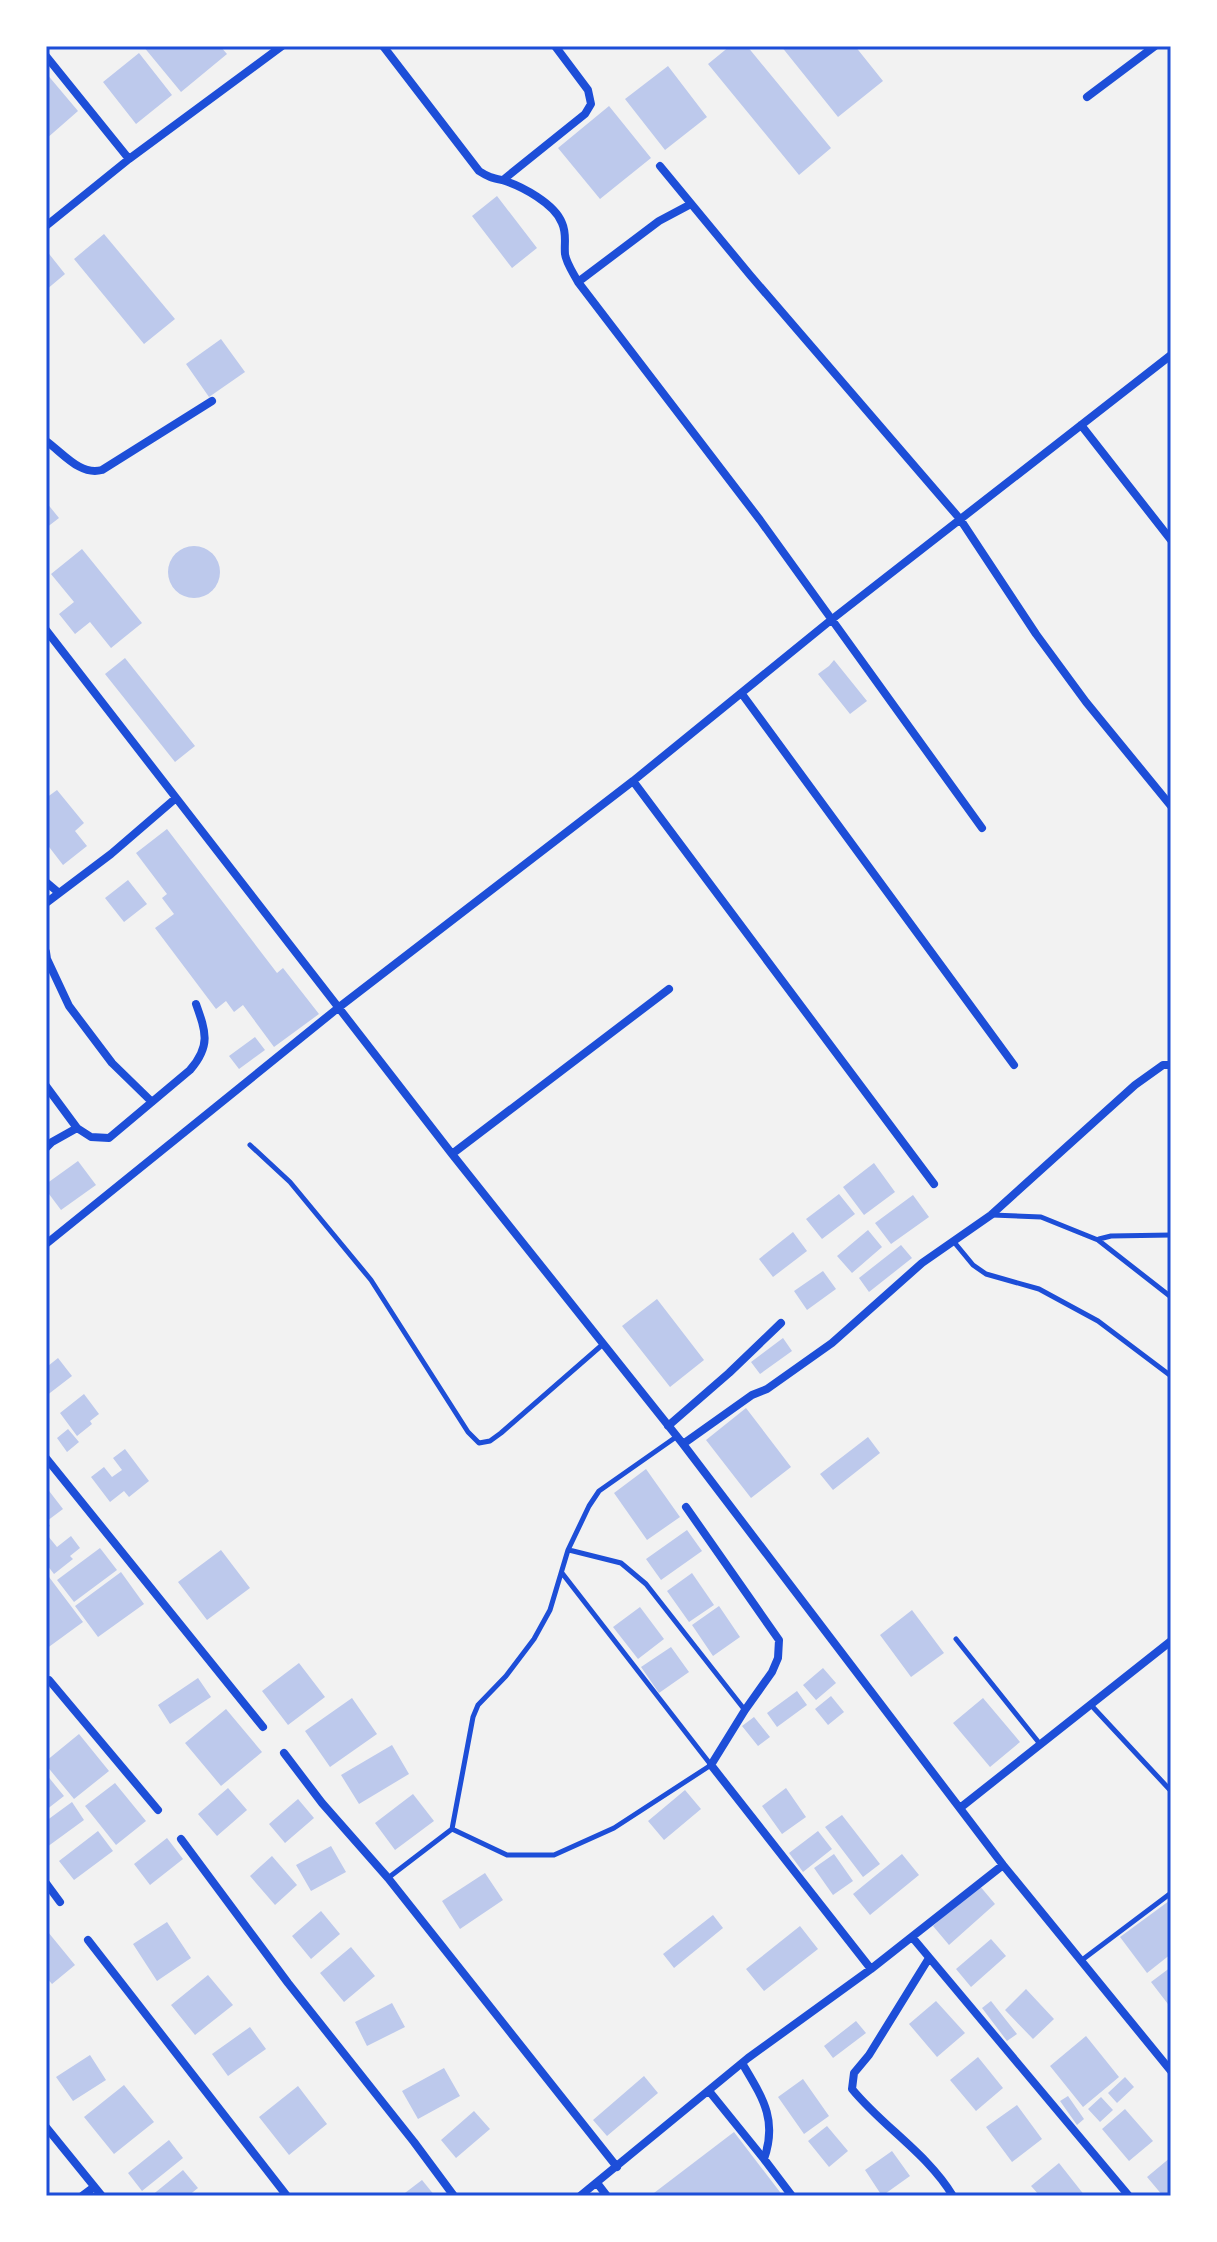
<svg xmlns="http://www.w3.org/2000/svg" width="1217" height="2242" font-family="'Playfair Display',serif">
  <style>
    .building { fill: #bdc9ec }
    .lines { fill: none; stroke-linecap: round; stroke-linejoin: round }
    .service { stroke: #1d4ed8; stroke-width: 5 }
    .minor { stroke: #1d4ed8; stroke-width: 8 }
    .neatline { fill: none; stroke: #1d4ed8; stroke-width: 3 }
  </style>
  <rect width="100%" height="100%" fill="#f2f2f2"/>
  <!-- building -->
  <path class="building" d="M143,46H220L227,54L181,92Z
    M730,46H747L831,148L799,175L708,64Z
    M781,46H855L883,81L838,117Z
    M139,53L172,95L136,124L103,82Z
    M668,66L707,117L665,150L625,99Z
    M46,73L78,111L46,139Z
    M609,106L651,158L600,199L558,148Z
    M497,196L537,248L512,268L472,216Z
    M104,234L175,319L144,344L74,259Z
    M46,250L65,274L46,290Z
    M221,339L245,372L209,397L186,364Z
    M46,502L59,518L46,528Z
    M168 572a26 26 0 1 1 52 0a26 26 0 1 1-52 0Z
    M82,549L142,623L111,648L90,622L75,634L59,614L74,602L51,574Z
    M125,658L195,746L175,762L105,674Z
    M834,660L867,701L850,714L818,674L829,666Z
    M57,790L84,823L75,831L87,846L63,865L46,843V798Z
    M167,829L277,973L283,968L319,1014L274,1047L243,1005L234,1012L226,1001L216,1009L155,928L174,914L162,898L167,894L136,853Z
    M128,880L147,904L124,922L105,898Z
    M255,1037L265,1050L239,1069L229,1056Z
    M78,1161L96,1185L61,1210L46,1190V1184Z
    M874,1163L895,1192L864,1215L843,1187Z
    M839,1194L855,1214L822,1239L806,1219Z
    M913,1195L929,1217L891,1244L875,1223Z
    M868,1230L882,1247L852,1273L837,1256Z
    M793,1232L807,1251L773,1277L759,1259Z
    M901,1245L912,1258L869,1292L859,1278Z
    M823,1271L836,1289L807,1310L794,1291Z
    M657,1299L704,1360L670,1387L622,1326Z
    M783,1338L792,1351L760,1374L751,1362Z
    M58,1358L72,1376L46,1396V1364L48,1366Z
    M84,1394L99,1414L90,1421L92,1424L77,1436L60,1413Z
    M746,1408L791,1467L751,1498L706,1440Z
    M68,1429L79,1442L67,1452L57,1438Z
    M868,1437L880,1453L833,1490L820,1474Z
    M125,1449L149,1481L129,1497L124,1491L110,1502L91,1477L104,1467L112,1477L122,1470L113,1458Z
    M646,1469L680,1517L647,1540L614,1493Z
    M46,1487L63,1509L47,1521L50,1526L46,1528Z
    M687,1530L702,1551L661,1580L646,1559Z
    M48,1536L57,1547L71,1536L80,1548L70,1556L73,1559L54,1574L47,1565L49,1564L46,1560V1538Z
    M100,1548L117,1570L74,1602L57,1580Z
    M221,1550L250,1588L207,1620L178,1582Z
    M121,1572L144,1604L98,1637L75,1606Z
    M46,1573L83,1622L46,1649Z
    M692,1573L714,1605L689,1622L667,1591Z
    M719,1606L740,1637L713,1656L692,1625Z
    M640,1607L664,1639L638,1659L613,1627Z
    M912,1610L944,1653L911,1677L880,1635Z
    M671,1647L689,1672L659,1693L641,1667Z
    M299,1663L325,1697L288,1725L262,1691Z
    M823,1668L836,1683L816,1700L803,1685Z
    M198,1678L211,1697L170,1724L158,1705Z
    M797,1691L807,1705L777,1727L767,1713Z
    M831,1696L844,1712L828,1725L815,1709Z
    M352,1698L377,1734L330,1767L305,1731Z
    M983,1698L1020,1742L990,1767L953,1723Z
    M226,1709L262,1752L221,1786L185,1743Z
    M754,1717L770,1737L758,1746L742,1726Z
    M79,1734L109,1771L74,1799L46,1765V1761Z
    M392,1745L409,1774L359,1804L341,1775Z
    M46,1774L64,1796L46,1810Z
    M115,1783L146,1821L116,1845L85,1806Z
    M228,1788L247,1810L217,1836L198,1814Z
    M786,1788L806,1817L782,1834L762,1806Z
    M685,1790L701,1809L664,1840L648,1821Z
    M413,1794L434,1821L395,1850L375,1823Z
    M298,1799L314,1818L285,1843L269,1824Z
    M72,1802L84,1820L47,1847L46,1821Z
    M842,1815L880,1864L863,1877L825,1827Z
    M98,1831L113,1851L74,1880L59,1861Z
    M818,1831L832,1849L803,1872L789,1853Z
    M167,1838L183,1859L150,1885L134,1864Z
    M331,1846L346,1872L311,1891L296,1865Z
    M834,1854L853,1881L833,1895L814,1868Z
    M902,1854L919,1875L870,1915L853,1894Z
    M272,1856L297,1885L275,1905L250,1876Z
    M485,1873L503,1900L460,1929L442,1901Z
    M979,1885L995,1904L949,1945L933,1926Z
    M1169,1901L1171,1904V1954L1147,1973L1120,1937Z
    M321,1911L340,1934L311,1959L292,1936Z
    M713,1915L723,1928L674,1968L663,1954Z
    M167,1922L191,1958L157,1981L133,1944Z
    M800,1926L818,1949L764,1991L746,1969Z
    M48,1932L75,1965L52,1984L46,1977V1933Z
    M991,1939L1006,1956L971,1987L956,1969Z
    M351,1947L375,1976L344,2002L320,1973Z
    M1171,1967V2008L1151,1982Z
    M208,1975L233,2005L195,2035L171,2005Z
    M1026,1989L1054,2019L1033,2039L1005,2010Z
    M936,2001L965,2033L937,2057L909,2024Z
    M991,2001L1017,2034L1007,2041L982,2008Z
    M392,2003L405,2027L367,2046L355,2022Z
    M856,2021L866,2033L833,2058L824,2046Z
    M250,2027L266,2049L228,2076L212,2054Z
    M1086,2036L1119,2077L1083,2107L1050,2066Z
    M90,2055L106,2080L73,2101L56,2077Z
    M978,2057L1003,2088L976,2111L950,2080Z
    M444,2068L460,2096L418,2119L402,2091Z
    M644,2076L658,2093L607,2136L593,2120Z
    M1125,2077L1134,2087L1117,2103L1108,2093Z
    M803,2079L829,2116L804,2134L778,2097Z
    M124,2085L154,2122L114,2154L84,2117Z
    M298,2086L327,2124L289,2155L259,2117Z
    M1068,2096L1084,2119L1077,2125L1060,2101Z
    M1101,2097L1113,2110L1100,2122L1088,2109Z
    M1017,2105L1042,2139L1012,2162L986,2127Z
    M1125,2109L1153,2141L1129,2161L1102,2129Z
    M474,2111L490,2129L456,2158L441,2140Z
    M827,2126L848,2151L829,2167L808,2141Z
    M734,2132L783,2196H650Z
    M169,2140L183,2158L142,2191L128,2173Z
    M892,2151L910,2176L882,2196L865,2170Z
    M1171,2157V2196H1163L1147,2177Z
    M1059,2163L1085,2196H1040L1031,2186Z
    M183,2170L198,2188L188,2196H151Z
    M422,2180L435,2196H401Z"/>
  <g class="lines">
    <!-- service -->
    <path class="service" d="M250,1145L290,1182L371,1280L468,1432L479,1443L490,1441L501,1433L602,1345
      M992,1215L1041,1217L1098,1240L1171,1297
      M1099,1239L1111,1236L1171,1235
      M954,1242L973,1265L986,1274L1039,1289L1098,1321L1171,1376
      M569,1550L621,1563L646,1584L744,1709
      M956,1639L1040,1744
      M1090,1704L1171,1791
      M452,1829L507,1855H554L614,1828L711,1765L562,1573
      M388,1878L452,1829L473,1717L478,1705L506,1676L534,1639L550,1610L568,1550L589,1506L599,1491L676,1437
      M1082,1960L1171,1893"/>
    <!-- minor -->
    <path class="minor" d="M383,46L479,171C488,177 493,178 502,180C522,186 555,204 562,223C567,234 564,243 565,254C566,263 574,274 578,282L760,520L982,828
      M46,56L129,159
      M1087,97L1155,46
      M660,166L750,275L960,519L1036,634L1086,702L1171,806
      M503,180L585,114L591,104L588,90L555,46
      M46,226L129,159L282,46
      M578,282L659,221L691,204
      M1081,425L1171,540
      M46,441C63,453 80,476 102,470L212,401
      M46,630L452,1154L683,1444L1003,1865L1171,2071
      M742,694L1014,1065
      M633,781L934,1184
      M46,882L59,893
      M46,903L111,854L176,798
      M46,952L47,959L69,1006L112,1063L152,1102
      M46,1086L77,1128
      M46,1148L52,1142L77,1128L91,1137L109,1138L190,1070C211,1046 206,1032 196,1004
      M452,1154L669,989
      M46,1244L338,1008L633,781L831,620L1171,355
      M668,1426L729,1373L781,1323
      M683,1444L752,1395L767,1389L832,1343L922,1263L991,1215L1135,1085L1163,1065H1171
      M46,1458L263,1727
      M686,1507L779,1640L778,1658L772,1672L745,1710L711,1765L871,1969
      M46,1680H49L158,1810
      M284,1753L322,1803L388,1878L617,2167
      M960,1808L1171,1641
      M181,1839L288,1983L414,2142L454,2196
      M46,1883L60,1902
      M912,1937L1129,2196
      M88,1940L287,2196
      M929,1958L869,2055L854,2073L852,2089C883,2127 927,2153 953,2196
      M742,2063C762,2097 778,2119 764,2159L792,2196
      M709,2091L764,2159
      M46,2127L102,2196
      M597,2183L607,2196
      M82,2196L94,2187
      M580,2196L748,2058L871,1969L1003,1865"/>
  </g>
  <!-- border -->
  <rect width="1217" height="2242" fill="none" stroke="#ffffff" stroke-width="96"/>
  <rect x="48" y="48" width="1121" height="2146" class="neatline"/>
</svg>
